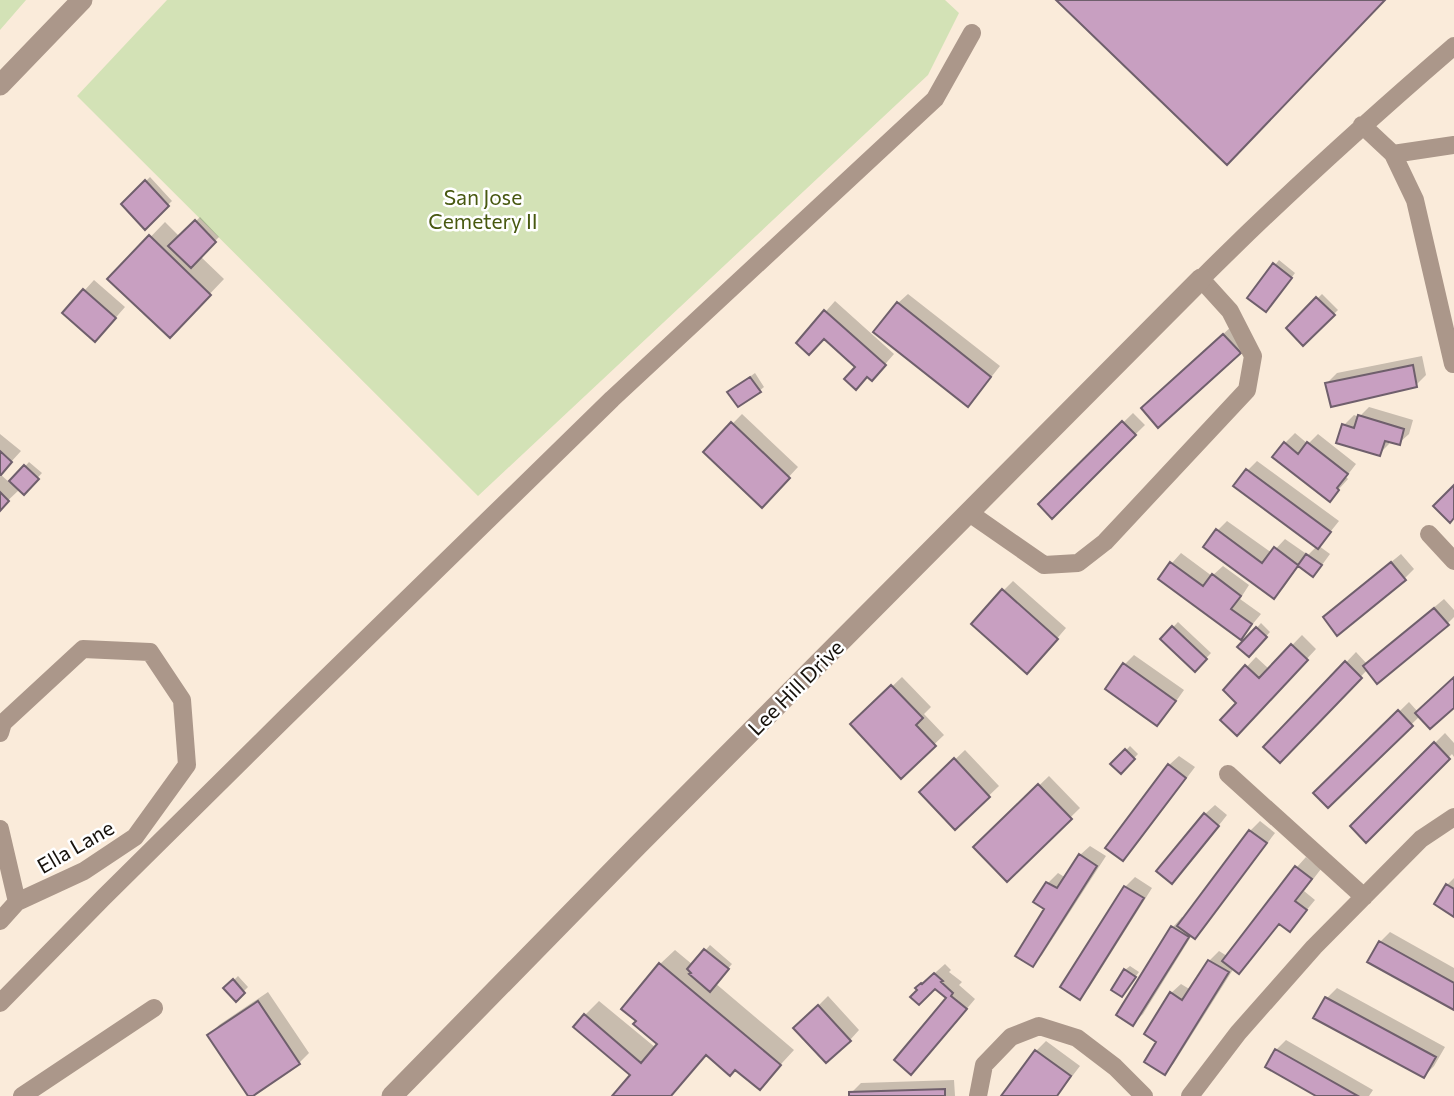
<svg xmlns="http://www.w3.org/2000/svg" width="1454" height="1096" font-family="Commissioner,sans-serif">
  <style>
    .green { fill: #d3e2b6 }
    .shadow { fill: #0003 }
    .building { fill: #c89fc1; stroke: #6f5f6c; stroke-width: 2 }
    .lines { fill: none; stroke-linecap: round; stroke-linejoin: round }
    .lane { stroke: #ab978a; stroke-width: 18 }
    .street { stroke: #ab978a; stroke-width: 21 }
    .labels { text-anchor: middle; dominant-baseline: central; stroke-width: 5; stroke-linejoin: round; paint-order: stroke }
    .park-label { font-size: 21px; fill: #485911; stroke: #fff }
    .street-label { font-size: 21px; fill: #17120c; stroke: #fff }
  </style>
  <rect width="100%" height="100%" fill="#faebda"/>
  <!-- green -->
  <path class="green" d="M0,0H26L0,30Z
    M167,0H945L959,13L928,75L478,496L77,96Z"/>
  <!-- shadow -->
  <path class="shadow" d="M150,177L172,201L145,227L123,204Z
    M200,217L219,237L200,256L224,279L184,321L110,279L165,222L180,237Z
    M1279,260L1295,273L1270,306L1275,265Z
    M94,280L125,307L105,330L64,313Z
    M908,294L1000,366L977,395L898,303Z
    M1322,294L1338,310L1303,344L1288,328Z
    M835,301L894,354L881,369L858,367L824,337L798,343Z
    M1233,325L1249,342L1240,352L1153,399Z
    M1422,356L1426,375L1416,385L1327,383L1337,373Z
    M755,373L764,387L759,391L729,392Z
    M1369,407L1413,420L1409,434L1399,443L1390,441L1389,444L1379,454L1344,425L1354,415L1359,417Z
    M1133,413L1145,425L1052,516L1040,504Z
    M742,414L798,467L771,496L705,452Z
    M1295,433L1308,444L1318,434L1356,464L1346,477L1348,479L1329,500L1285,443Z
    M0,434L21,451L0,474L10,483L29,462L42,473L24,492L20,489L0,508Z
    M1257,461L1339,521L1319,546L1330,554L1322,565L1312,575L1299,565L1284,587L1274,596L1217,531L1227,521L1272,553L1285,539L1308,555L1317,546L1247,471Z
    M1181,553L1212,576L1223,566L1249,585L1240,599L1261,614L1241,638L1160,579L1172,563Z
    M1401,554L1414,569L1404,579L1335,608Z
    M1013,581L1066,628L1037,662L1003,591Z
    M1444,599L1454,610V617L1447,624L1368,669L1280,761L1266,747L1356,652L1367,664Z
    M1178,622L1211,653L1195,670L1162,639Z
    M1261,623L1270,632L1249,655L1240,647Z
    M1302,635L1316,649L1247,724L1239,703L1225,690L1256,657L1269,669Z
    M1134,655L1184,690L1167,714L1157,724L1125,664Z
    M902,677L931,707L924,714L944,735L901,776L853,724Z
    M1454,678V706L1420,716L1328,806L1316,793L1409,702L1418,712Z
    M1445,733L1454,743V757L1452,754L1366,840L1352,826Z
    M1130,746L1138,754L1121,772L1113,764Z
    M965,750L999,786L955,828L921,792Z
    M1179,756L1195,767L1133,849L1123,859L1169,765Z
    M1049,776L1080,808L1007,880L975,847Z
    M1215,805L1227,815L1182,872L1172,882L1205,814Z
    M1260,821L1275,833L1204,927L1194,937L1192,935L1143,1014L1133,1024L1173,927L1182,917L1184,919L1250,831Z
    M1090,846L1106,856L1042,955L1032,965L1047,909L1036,902L1048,883L1058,873L1066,878L1080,855Z
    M1306,857L1321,869L1304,891L1315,900L1290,930L1280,922L1249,962L1239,972L1234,968L1174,1063L1165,1073L1159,1041L1171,993L1181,984L1191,990L1209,961L1219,951L1227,956L1297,867Z
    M1135,877L1152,888L1089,988L1079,997L1125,887Z
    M1454,878V915L1447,885Z
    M1390,932L1454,968V1008L1380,942Z
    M710,945L732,964L715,983L794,1050L759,1088L736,1068L707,1054L671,1096H614L633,1074L585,1015L599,1001L656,1048L659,1044L638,1021L623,1008L660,964L675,950L693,965Z
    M945,964L951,970L949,972L962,982L959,985L975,999L921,1063L949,998L935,986L919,990L918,988Z
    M1130,966L1139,972L1122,995L1125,970Z
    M238,976L248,987L236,999L226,988Z
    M1337,988L1445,1047L1434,1066L1424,1076L1316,1017L1327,998Z
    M268,992L309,1053L299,1063L210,1035L219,1025Z
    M828,996L859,1030L850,1040L796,1028Z
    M1286,1040L1373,1090L1369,1096H1320L1276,1050Z
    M1046,1041L1080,1066L1057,1096H1003L1036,1051Z
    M954,1080L955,1096H851V1093L861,1083Z"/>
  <!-- building -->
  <path class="building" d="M1056,0H1385L1227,165Z
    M145,180L169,206L145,230L121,204Z
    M195,220L216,242L191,268L168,246Z
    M149,235L211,295L170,338L107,279Z
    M1273,263L1292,278L1266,312L1247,298Z
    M83,289L116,318L95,342L62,313Z
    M1316,297L1335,315L1303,346L1286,328Z
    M897,302L991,377L968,407L873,332Z
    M824,310L886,365L872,381L867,377L856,390L844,379L855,367L824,339L809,355L796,343Z
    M1223,334L1241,353L1158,428L1141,408Z
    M1413,365L1417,387L1331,407L1325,383Z
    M750,377L761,392L738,407L727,392Z
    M1358,415L1404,429L1400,445L1385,441L1380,456L1336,443L1342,424L1354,428Z
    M1122,421L1136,435L1052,519L1038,504Z
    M731,422L790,478L762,508L703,452Z
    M1284,442L1298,454L1307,442L1348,474L1337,488L1339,490L1330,502L1272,457Z
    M0,451L12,462L1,475H0Z
    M24,465L39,479L24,495L9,481Z
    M1246,469L1331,532L1318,549L1233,486Z
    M1454,485V518L1450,523L1433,506Z
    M0,492L9,501L0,511Z
    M1216,529L1262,563L1274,547L1298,565L1306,554L1322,565L1313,577L1298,566L1274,599L1203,547Z
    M1170,562L1203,586L1212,574L1241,596L1231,609L1252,624L1241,640L1158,579Z
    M1391,562L1406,580L1337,636L1323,617Z
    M1002,589L1058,639L1027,674L971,624Z
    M1434,608L1449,625L1377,684L1363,666Z
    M1172,626L1207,659L1195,672L1160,639Z
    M1256,627L1267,637L1249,657L1237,647Z
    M1291,644L1308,660L1237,736L1220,720L1236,703L1223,690L1245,665L1259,678Z
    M1345,661L1362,678L1280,763L1263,747Z
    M1123,663L1176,701L1157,726L1105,689Z
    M1454,677V708L1430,729L1415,713Z
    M891,685L923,718L916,725L936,746L901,779L850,724Z
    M1398,710L1413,726L1328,808L1313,793Z
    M1434,742L1450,759L1366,843L1350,826Z
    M1125,749L1135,759L1121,774L1110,764Z
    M954,758L990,797L955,830L919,792Z
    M1168,764L1186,778L1123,861L1105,848Z
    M1038,784L1072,819L1007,882L973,847Z
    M1204,813L1219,826L1172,884L1156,871Z
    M1249,830L1267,843L1195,939L1177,926Z
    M1079,854L1097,866L1033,967L1015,956L1044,909L1033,902L1046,882L1057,888Z
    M1295,866L1312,879L1295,901L1307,910L1290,932L1279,924L1239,974L1222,961Z
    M1446,884L1454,889V917L1434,904Z
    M1124,886L1144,898L1080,1000L1060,987Z
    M1171,926L1189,937L1133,1026L1116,1015Z
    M1379,941L1454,983V1010L1367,962Z
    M704,949L729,969L710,992L689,974L691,973L687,969Z
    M1208,960L1229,972L1165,1075L1144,1062L1156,1042L1144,1034L1170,992L1182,1000Z
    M659,963L781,1065L760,1090L735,1070L730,1076L706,1055L671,1096H612L630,1075L573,1027L584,1014L641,1063L657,1044L633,1024L636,1021L621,1009Z
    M1124,969L1136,977L1122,997L1111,990Z
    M934,973L943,981L941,982L953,993L951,996L967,1009L911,1075L894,1060L946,998L935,989L919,1005L910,997L917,990L915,988L921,983L922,984Z
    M233,979L245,993L236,1002L223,988Z
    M1325,997L1436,1057L1424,1078L1313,1018Z
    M258,1001L300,1064L253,1096H248L207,1035Z
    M818,1005L851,1041L826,1063L793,1028Z
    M1275,1049L1358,1096H1316L1265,1067Z
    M1035,1050L1071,1076L1057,1096H1001Z
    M945,1089V1096H849V1092Z"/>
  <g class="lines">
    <!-- lane -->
    <path class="lane" d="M1362,125L1393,154L1454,145
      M1393,154L1415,200L1453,364
      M968,512L1044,565L1078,563L1105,542L1247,390L1253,356L1230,311L1201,279C1282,198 1367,121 1454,46
      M1429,534L1454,561
      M0,733L3,723L83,649L150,652L182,700L187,765L135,837L84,871L17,902L0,921
      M1228,774L1364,897
      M0,829L17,902
      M0,1003L103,898L286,717L612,399L935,99L972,33
      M22,1096L154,1008
      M978,1096L984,1065L1011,1037L1039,1026L1077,1038L1115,1067L1144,1096
      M1190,1096L1238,1033L1314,947L1421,839L1454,817"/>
    <!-- street -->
    <path class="street" d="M0,85L82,0
      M392,1096L637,846L1201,279"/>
  </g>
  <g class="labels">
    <!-- park labels -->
    <g class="park-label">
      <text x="483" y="196">San Jose<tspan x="483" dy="24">Cemetery II</tspan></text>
    </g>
    <!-- street labels -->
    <g class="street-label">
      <text transform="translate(795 687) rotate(-45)">Lee Hill Drive</text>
      <text transform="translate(75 846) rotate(-30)">Ella Lane</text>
    </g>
  </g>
</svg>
